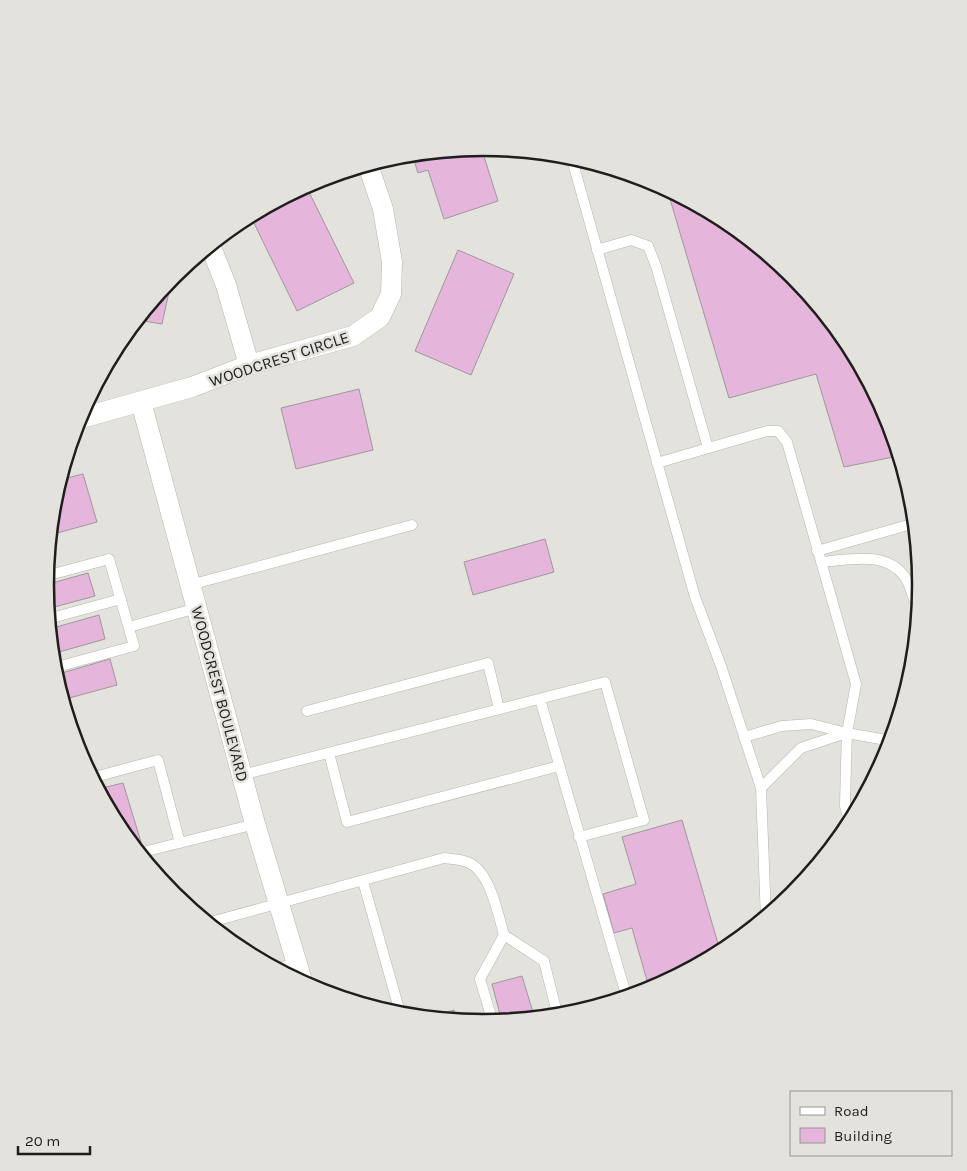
<svg xmlns="http://www.w3.org/2000/svg" width="967" height="1171" font-family="Karla,sans-serif">
  <style>
    .building { fill: #e5b5dc; stroke: #9d989c }
    .lines { fill: none; stroke-linecap: round; stroke-linejoin: round }
    .lane-casing { stroke: #b7b5b0; stroke-width: 11 }
    .street-casing { stroke: #b7b5b0; stroke-width: 21 }
    .lane { stroke: #fff; stroke-width: 10 }
    .street { stroke: #fff; stroke-width: 20 }
    .labels { text-anchor: middle; dominant-baseline: central; stroke-width: 5; stroke-linejoin: round; paint-order: stroke }
    .street-label { font-size: 16px; fill: #1f1e1c; stroke: #e4e2dd }
    .rim { fill: none; stroke: #1f1e1c; stroke-width: 2.5 }
  </style>
  <rect width="100%" height="100%" fill="#e4e2dd"/>
  <!-- building -->
  <path class="building" d="M481,147L498,201L444,219L428,170L418,173L412,154Z
    M306,186L354,283L297,311L250,215Z
    M667,189L727,221L794,276L848,342L889,418L914,500L915,515H913L898,456L844,467L816,374L729,398Z
    M458,250L514,274L471,375L415,351Z
    M172,278L162,324L137,320Z
    M359,389L373,450L296,469L281,408Z
    M83,474L97,522L50,535L53,500L59,480Z
    M545,539L554,572L473,595L464,562Z
    M88,573L95,596L47,609L45,585Z
    M99,615L105,639L52,654L49,629Z
    M110,659L117,685L62,700L55,675Z
    M123,783L141,842L131,844L119,829L98,789Z
    M682,820L721,954L650,991L632,928L614,933L603,894L636,884L622,837Z
    M522,976L535,1019L502,1022L492,984Z
    M454,1010L457,1021L426,1018Z"/>
  <g class="lines">
    <defs>
      <path id="lane" d="M571,156L695,597L721,666L761,788L766,919
        M597,250L631,240L648,246L656,266L708,448
        M657,463L767,431H778L787,442L856,684L847,733L846,763L845,806L850,825
        M817,551L908,525
        M821,562C849,560 886,550 905,577C909,583 911,592 914,599
        M46,576L109,559L134,646L53,668
        M190,585L412,525
        M48,619L121,599
        M129,627L197,608
        M540,699L627,998
        M307,711L488,663L499,709
        M744,737L782,726L811,724L847,733L892,741
        M329,753L347,822L559,766
        M242,775L605,682L644,820L579,837
        M91,778L158,760L180,843
        M761,788L801,748L846,733
        M139,853L255,824
        M363,881L401,1016
        M207,923L444,858C451,859 460,859 467,862C490,870 498,914 504,935L544,961L558,1017
        M275,969L296,963
        M493,1023L480,979L504,935"/>
      <path id="street" d="M210,245L226,285L249,365
        M141,402L255,824L303,984
        M78,419L192,387L249,365L353,336L380,317L391,294L392,262L383,209L368,165"/>
    </defs>
    <!-- lane casing -->
    <use href="#lane" class="lane-casing"/>
    <!-- street casing -->
    <use href="#street" class="street-casing"/>
    <!-- lane -->
    <use href="#lane" class="lane"/>
    <!-- street -->
    <use href="#street" class="street"/>
  </g>
  <g class="labels">
    <!-- street labels -->
    <g class="street-label">
      <text transform="translate(279 359) rotate(-18)">WOODCREST CIRCLE</text>
      <text transform="translate(220 694) rotate(75)">WOODCREST BOULEVARD</text>
    </g>
  </g>
  <!-- crop -->
  <path d="M0 0H967V1171H0ZM54 585a429 429 0 1 1 858 0a429 429 0 1 1-858 0Z" fill="#e4e2dd" fill-rule="evenodd"/>
  <path class="rim" d="M54 585a429 429 0 1 1 858 0a429 429 0 1 1-858 0Z"/>
  <!-- legend -->
  <rect x="790" y="1091" width="162" height="65" fill="#e4e2dd" stroke="#959490"/>
  <rect x="800" y="1107" width="25" height="8" fill="#ffffff" stroke="#959490"/>
  <text x="834" y="1116" font-size="15" fill="#1f1e1c">Road</text>
  <rect x="800" y="1128" width="25" height="15" fill="#e5b5dc" stroke="#959490"/>
  <text x="834" y="1141" font-size="15" fill="#1f1e1c">Building</text>
  <!-- scale -->
  <path d="M18 1146v8h72v-8" fill="none" stroke="#1f1e1c" stroke-width="2.5"/>
  <text x="25" y="1146" font-size="15" fill="#1f1e1c" stroke="#e4e2dd" stroke-width="4" paint-order="stroke">20 m</text>
</svg>
